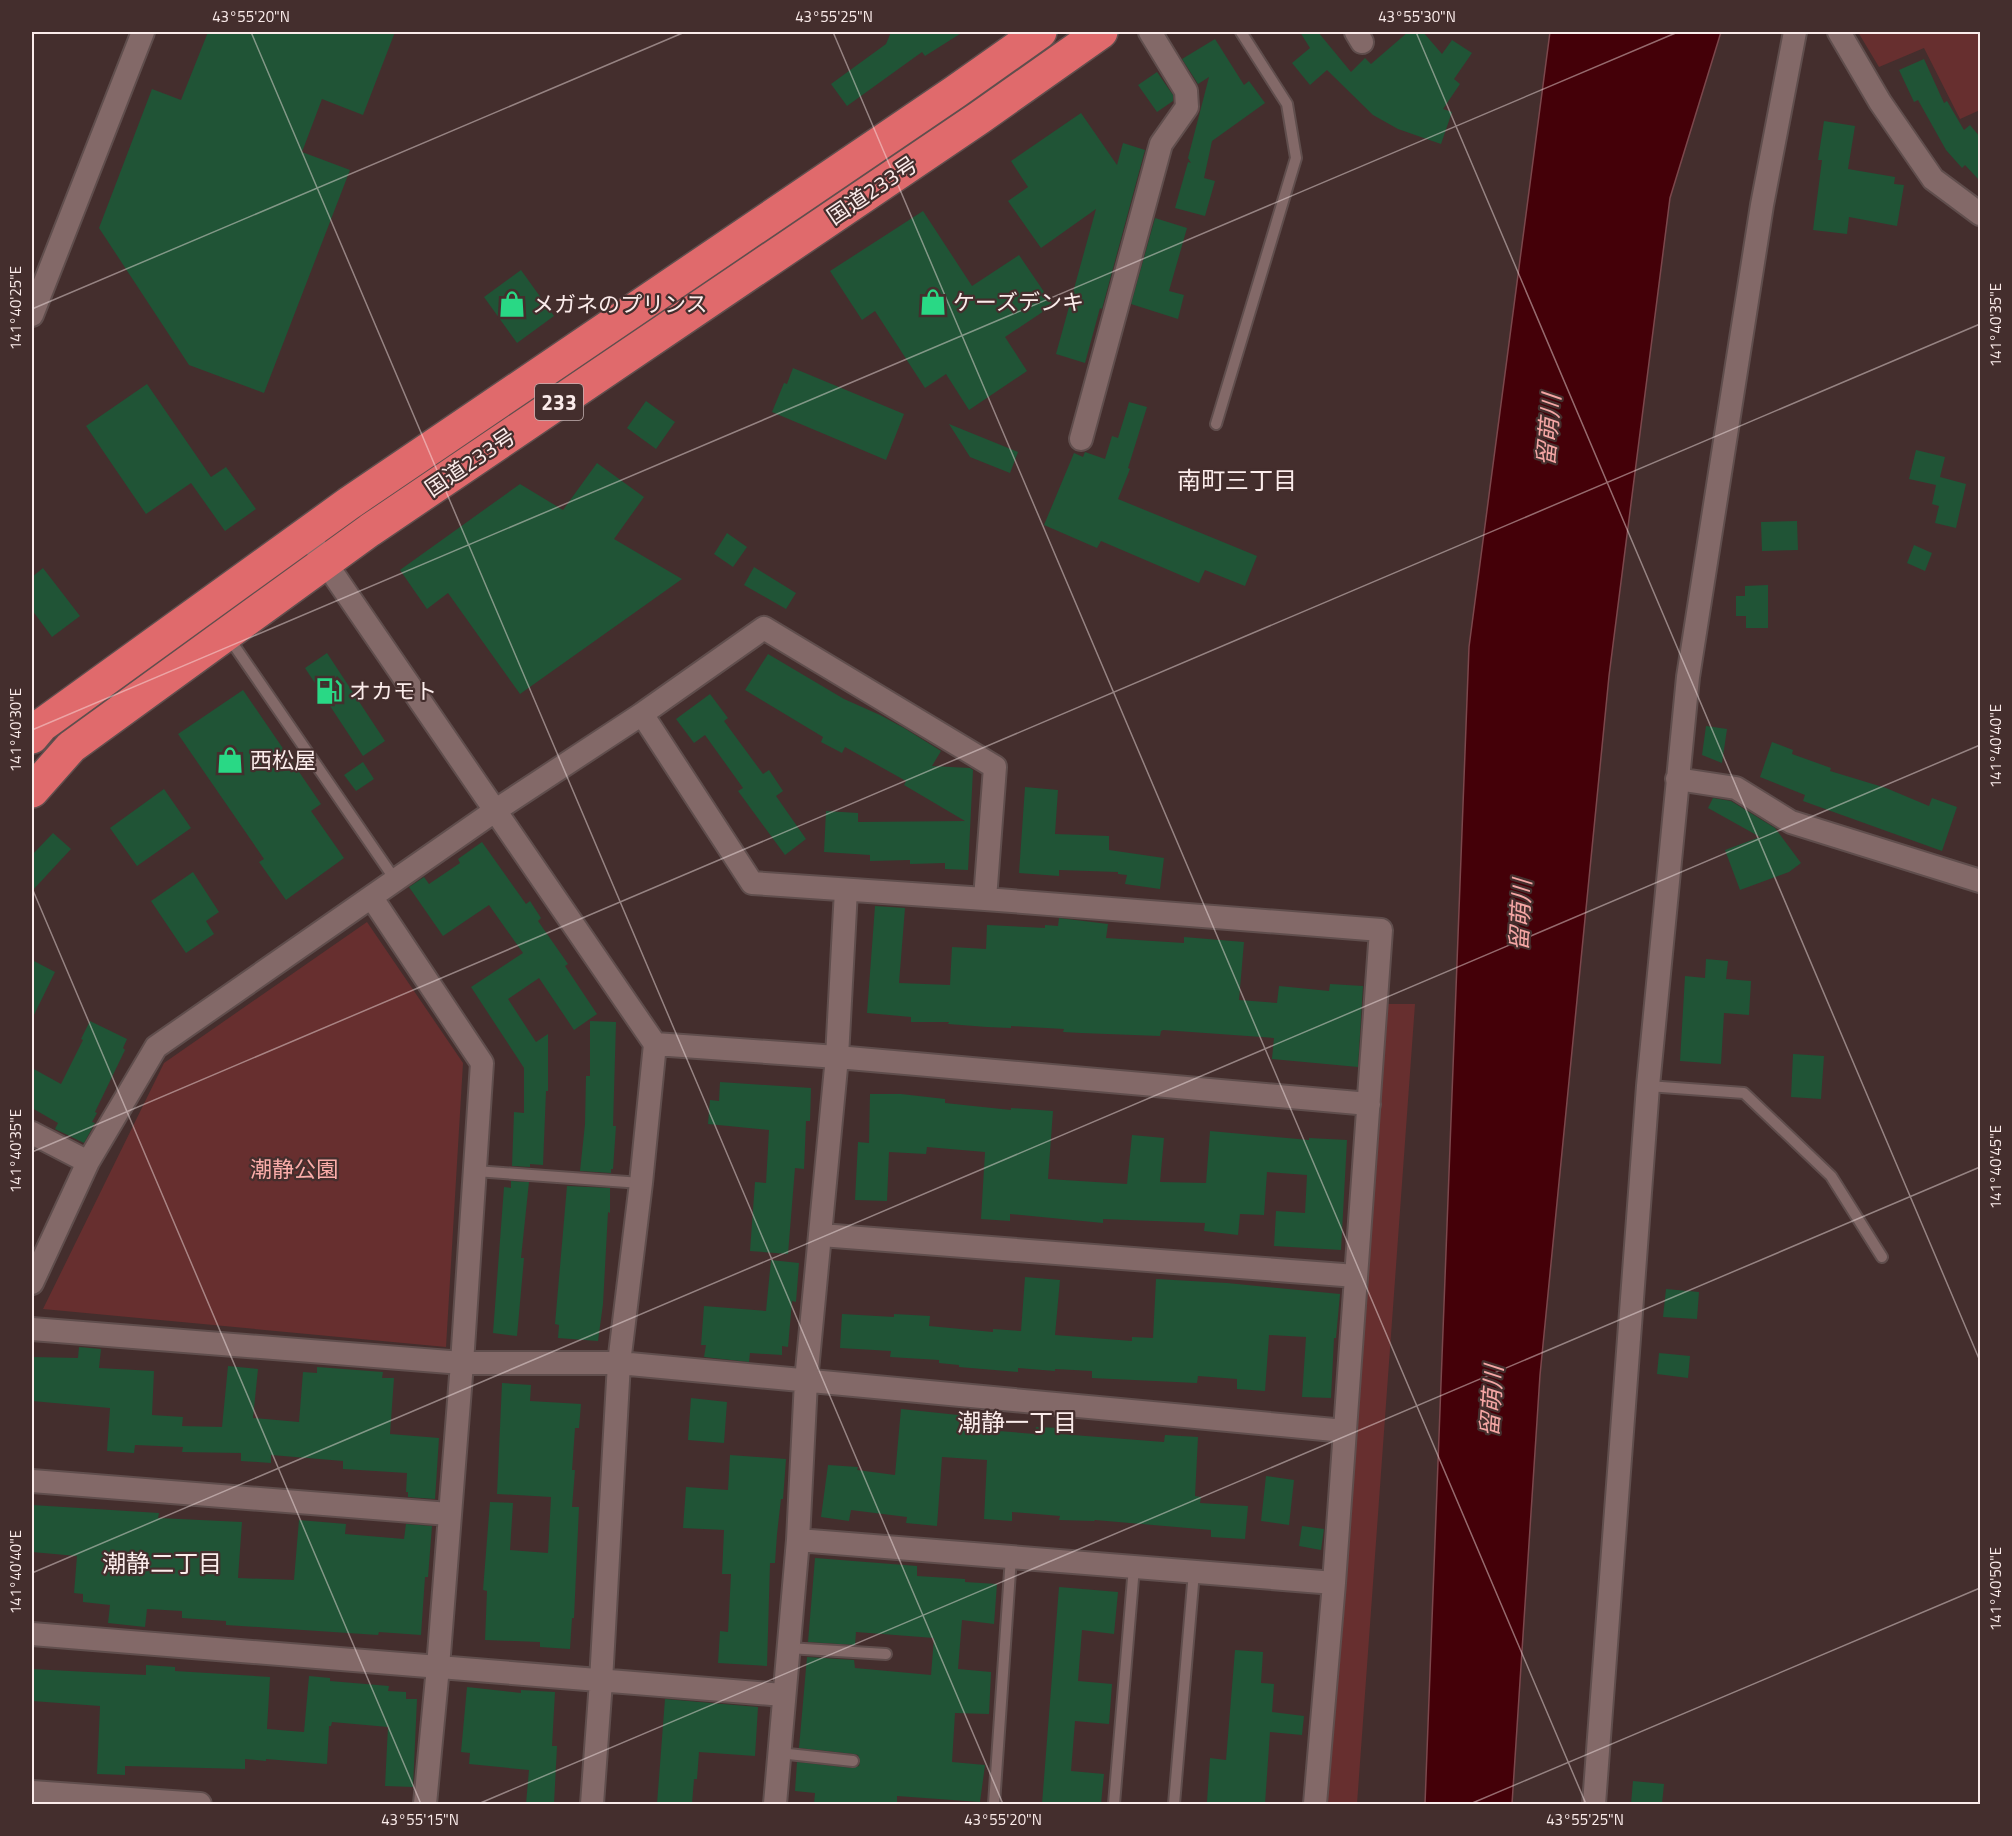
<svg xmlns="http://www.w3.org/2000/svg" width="2012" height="1836" font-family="'Titillium Web','Noto Sans JP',sans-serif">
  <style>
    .green { fill: #672f2f }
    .water { fill: #440008; stroke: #7b474c; stroke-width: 1.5 }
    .building { fill: #205436 }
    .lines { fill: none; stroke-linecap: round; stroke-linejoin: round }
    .lane-casing { stroke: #604e4d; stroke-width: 14 }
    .street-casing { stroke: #604e4d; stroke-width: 26 }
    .highway-casing { stroke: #604e4d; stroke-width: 36 }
    .lane { stroke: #836968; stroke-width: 10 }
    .street { stroke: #836968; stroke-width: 22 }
    .highway { stroke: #e06a6c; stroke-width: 33 }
    .ticks { fill: none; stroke: #fbeceb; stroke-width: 1.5; stroke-opacity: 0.45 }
    .labels { text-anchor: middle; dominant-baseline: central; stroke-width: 4.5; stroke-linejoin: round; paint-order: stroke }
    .shield { fill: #442e2d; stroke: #c4b3b2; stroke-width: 1.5 }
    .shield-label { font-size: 21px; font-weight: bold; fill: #fbeceb }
    .street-label { font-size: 22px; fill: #fbeceb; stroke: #442e2d }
    .poi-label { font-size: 22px; fill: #fbeceb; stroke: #442e2d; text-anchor: start }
    .park-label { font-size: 22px; fill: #fbadaa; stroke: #442e2d }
    .water-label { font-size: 24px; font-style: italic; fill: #f4a6a4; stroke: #442e2d }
    .neighbourhood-label { font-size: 24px; fill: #fbeceb; stroke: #442e2d }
    .neatline { fill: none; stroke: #fbeceb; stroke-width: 2 }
    .ticks-label { font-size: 15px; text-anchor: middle; fill: #fbeceb }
  </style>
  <rect width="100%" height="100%" fill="#442e2d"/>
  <!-- green -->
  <path class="green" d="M1858,32H1980V110L1960,119L1924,48L1879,67Z
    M367,922L463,1063L446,1347L43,1309L164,1063Z
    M1385,1004H1415L1357,1804H1325Z"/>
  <!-- water -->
  <path class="water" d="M1550,32H1721L1670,198L1609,676L1540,1375L1512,1804H1425L1469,647Z"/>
  <!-- building -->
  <path class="building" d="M208,32H395L363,115L322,99L302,152L350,170L264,393L189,365L99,228L152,89L181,100Z
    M891,32H963L925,56L922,52L847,106L831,84L886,44Z
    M1300,32H1318L1351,72L1365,58L1371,64L1408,32H1423L1442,54L1452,40L1472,53L1454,79L1460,84L1443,109L1452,112L1441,144L1398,129L1373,115L1327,70L1310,85L1292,63L1310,48Z
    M1215,39L1244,85L1249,81L1265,103L1212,141L1204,178L1215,181L1205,216L1175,208L1188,162L1191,163L1188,158L1209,77L1198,84L1182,59Z
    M1924,59L1944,103L1947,101L1964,130L1970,125L1980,137V181L1965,165L1962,168L1946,150L1918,100L1914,102L1899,70Z
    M1157,72L1173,95V101L1157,112L1138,85Z
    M1081,113L1117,165L1123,143L1145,150L1102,309L1100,308L1085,363L1056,354L1096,209L1041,248L1008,201L1028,187L1011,161Z
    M1824,121L1855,126L1848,169L1895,177L1894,184L1904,185L1897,226L1849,217L1847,234L1813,230L1822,160H1818Z
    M923,211L972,286L1019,255L1053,305L1005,337L1027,371L969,410L946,374L925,388L875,311L862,320L830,271Z
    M1155,218L1187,228L1169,291L1184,295L1178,319L1131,304Z
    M521,270L554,316L517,343L484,297Z
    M793,368L904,414L886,460L772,412L784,383L787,384Z
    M147,384L211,477L226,467L256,509L225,531L191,483L146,514L86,426Z
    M646,401L675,422L656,449L627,428Z
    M1129,402L1147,407L1128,468L1130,469L1118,499L1257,556L1245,586L1205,570L1199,583L1101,541L1097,548L1044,525L1074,453L1083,457L1085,452L1105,459L1112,436L1118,438Z
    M949,424L1018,452L1010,473L970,457Z
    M1916,450L1945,457L1940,477L1966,484L1956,528L1935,523L1939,506L1932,504L1936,485L1909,479Z
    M597,463L644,497L614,539L682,579L520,694L448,593L427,609L400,570L520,484L563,510Z
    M1797,521L1798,550L1762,551L1761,522Z
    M727,533L747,547L733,567L714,554Z
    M1914,545L1932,553L1925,571L1907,563Z
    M754,567L796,593L786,609L744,585Z
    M43,568L80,616L52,637L32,610V577Z
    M1768,585V628H1746V616H1736V596H1745V586Z
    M327,653L385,741L363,756L305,668Z
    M768,654L844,699L880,715L904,728L941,751L932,766L970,768L973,770L968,870L945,869V863L910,864V860L870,861V855L824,852L826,811L858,813V822L965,821L904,785L906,781L845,747L842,753L821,742L823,737L745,690Z
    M243,690L321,804L311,811L344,858L286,900L259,862L264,859L178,734Z
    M710,694L728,718L724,721L763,774L769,770L783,791L776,796L806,839L785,855L738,791L743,788L705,735L694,743L676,719Z
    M1706,726L1727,729L1722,763L1702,755Z
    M1772,742L1793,750L1792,754L1831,768L1830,771L1886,788L1929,806L1932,798L1957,807L1942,851L1803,801L1805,795L1760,777Z
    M363,762L374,779L356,791L344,775Z
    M1025,787L1058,790L1055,834L1109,836V850L1164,858L1160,889L1125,884L1127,875L1118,874V872L1059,870V876L1019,873Z
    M164,789L191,828L137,866L110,828Z
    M1713,798L1731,801L1775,828L1801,863L1789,872L1740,890L1725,850L1760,837L1708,808Z
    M53,833L71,849L32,891V855Z
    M482,842L526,904L530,901L541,918L538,921L568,964L565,966L597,1014L574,1030L539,978L508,999L536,1042L548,1034V1091H546L543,1165L530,1164V1167L512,1166L514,1112L524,1113V1068L471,987L523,953L489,905L443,936L409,887L424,877L429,884L460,863L458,859Z
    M193,872L219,912L206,921L214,934L186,953L151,901Z
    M875,906L905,908L899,983L950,985L952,947L986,949L987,925L1045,928V925L1058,926L1059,918L1108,924L1106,938L1184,943V937L1244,942L1239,1000L1277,1003L1279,986L1329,991L1330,984L1363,986L1358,1067L1272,1059L1274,1038L1163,1030L1161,1031L1160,1036L1081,1033L1063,1032L1064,1029L1011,1026V1028L987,1027L948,1024L949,1022H911V1017L867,1013Z
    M1706,959L1728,961L1726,979L1751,981L1749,1015L1724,1013L1721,1064L1680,1061L1685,976L1705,978Z
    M32,960L55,972L32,1019Z
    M90,1021L127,1039L123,1048L125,1050L95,1112L97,1113L92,1122L95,1123L84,1143L55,1129L58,1123L32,1108V1068L61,1084L83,1040L81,1039Z
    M590,1021L616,1022L613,1126H616L613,1169H611V1173L580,1171L585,1124L586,1076H590Z
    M1793,1054L1824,1056L1821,1099L1791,1097Z
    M720,1082L811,1088L810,1121H806L804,1169L795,1168L788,1254L750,1251L755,1182L766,1183L769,1130L708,1124L710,1100L719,1101Z
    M870,1094H901L945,1099V1103L1011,1110V1108L1053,1111L1048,1179L1127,1184L1132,1135L1164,1138L1160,1182L1206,1183L1210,1131L1309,1140V1138L1347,1140L1341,1250L1274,1246L1276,1211L1305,1213L1307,1175L1267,1172L1264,1215L1240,1214L1238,1235L1204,1231L1205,1223L1103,1219V1223L1010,1214V1221L981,1219L985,1152L927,1147L926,1154L889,1152L887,1201L855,1200L858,1142L869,1143Z
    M511,1181L529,1182L521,1258H524L517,1336L493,1333L504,1187L511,1188Z
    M567,1186L610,1188V1213L608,1212L603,1304L598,1341L558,1338L559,1325L555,1324Z
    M771,1260L799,1263L796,1302L792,1301L788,1347L782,1346V1355L750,1353L749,1362L704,1357L706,1345H701L704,1306L766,1311Z
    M1025,1277L1060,1280L1055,1335L1132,1341V1337L1153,1338L1156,1279L1227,1283L1340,1294L1336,1338H1334L1331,1398L1302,1397L1306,1337L1269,1335L1265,1391L1237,1389V1379L1198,1376L1197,1383L1092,1378V1371L1055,1369V1371L1018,1368V1372L959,1367V1365L939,1363V1360L890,1357L891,1351L840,1348L842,1314L894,1317V1314L930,1316L929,1326L993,1332V1329L1021,1331Z
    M1666,1289L1699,1292L1697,1319L1663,1317Z
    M79,1347L101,1349L99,1368L154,1371L152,1415L183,1417L182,1426L222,1427L228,1366L258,1369L253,1418L299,1422L303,1372L317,1373V1367L383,1372L382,1378H394L390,1434L439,1438L435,1499L408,1497V1492H406L407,1473L343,1469V1461L271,1455V1463L241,1461V1453L182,1452L183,1447L135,1445L134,1453L107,1451L110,1408L32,1401V1357L78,1358Z
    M1659,1353L1690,1356L1688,1378L1657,1374Z
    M502,1383L531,1385L530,1401L581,1404L579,1428H575L572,1470H575L572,1507H579L574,1618H572L570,1649L540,1647V1642L485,1640L487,1591L483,1590L490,1502L513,1503L510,1550L548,1553L551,1497L497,1494Z
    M691,1398L727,1402L724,1443L688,1440Z
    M901,1409L987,1418L986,1430L1035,1434L1036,1427L1060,1428V1434L1164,1442L1165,1435L1198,1437L1195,1496L1201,1497L1200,1503L1248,1506L1245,1539L1211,1537V1530L1095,1520L1094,1521L1059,1520L1060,1516L1012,1512V1521L984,1519L987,1460L942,1457L937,1526L906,1523L907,1517L851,1510L849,1521L821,1517L828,1465L858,1467L857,1470L895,1475Z
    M730,1455L786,1459L783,1499H781L777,1534L775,1563H770L767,1666L718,1663L720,1631L728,1632L731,1574H722L724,1530L683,1528L686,1487L728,1490Z
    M1266,1476L1294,1480L1289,1525L1261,1521Z
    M32,1505L159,1513L158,1518L242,1522L238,1578L294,1580L299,1520L346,1524L345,1534L404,1539L406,1524L432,1526L428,1577H425L421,1635L379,1632L378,1635L226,1625V1621L182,1618V1611L147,1609L145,1627L108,1623L110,1605L83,1602V1594L74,1593L77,1556L32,1552Z
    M1302,1526L1324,1529L1321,1550L1299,1546Z
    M815,1558L917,1566V1576L965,1579V1582L997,1584L994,1624L962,1620L958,1669L991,1672L989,1714L955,1713L952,1762L985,1765L980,1802L897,1796V1804H814L815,1793L795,1791L797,1762L852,1768L859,1766L860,1761L858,1755L854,1754L799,1748L807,1657L854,1660L855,1668L931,1675L934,1638L856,1632L855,1645L808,1642Z
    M1059,1587L1118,1592L1114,1634L1082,1630L1078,1681L1112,1684L1109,1724L1075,1721L1071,1771L1104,1774L1101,1804H1042Z
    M1235,1650L1263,1652L1261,1683L1274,1684L1272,1712L1304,1716L1302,1735L1270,1732L1265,1804H1223L1207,1802L1210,1758L1226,1760Z
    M146,1665L175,1667V1671L270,1677L267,1729L304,1732L309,1676L330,1678V1681L389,1686L388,1691L406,1692V1699H417L413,1787L385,1786L388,1727L332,1722L331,1726H329L327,1764L266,1759V1761L245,1759V1769L125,1766V1775L97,1774L100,1706L32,1701V1669L146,1675Z
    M467,1687L521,1693V1690L555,1692L552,1746H557L554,1804H526L529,1770L469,1764L470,1753L461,1752Z
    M665,1699L758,1707L755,1756L699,1752L697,1779H694L692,1804H657Z
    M1633,1781L1664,1784L1662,1804H1631Z"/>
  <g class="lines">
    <defs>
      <path id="lane" d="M1216,424L1296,158L1287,104L1241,32
        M229,638L396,881
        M1648,1086L1744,1093L1831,1176L1882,1257
        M475,1171L641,1183
        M788,1648L886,1654
        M779,1753L853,1761
        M994,1804L1011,1557
        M1114,1804L1134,1567
        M1174,1804L1194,1572"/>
      <path id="street" d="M1356,32L1362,42
        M1839,32L1880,102L1933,179L1980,214
        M32,315L143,32
        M1081,439L1161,144L1187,107L1186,91L1150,32
        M307,533L325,562L655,1044L641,1183L619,1363L601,1681L592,1804
        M642,714L752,883L985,899L1381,930L1334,1583L1315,1804
        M1677,779L1736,788L1791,822L1980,881
        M372,898L482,1063L462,1363L438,1667L425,1804
        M655,1044L837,1057L1369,1104
        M32,1133L88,1162
        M821,1235L1356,1276
        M32,1283L88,1162L156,1047L496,810L642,714L764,628L995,767L985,899
        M32,1329L462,1363H619L1345,1431
        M32,1481L449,1514
        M798,1540L1334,1583
        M32,1634L783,1695
        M32,1792L200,1804
        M775,1804L798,1540L806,1381L837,1057L846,890
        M1594,1804L1648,1086L1688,677L1762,205L1795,32"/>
      <path id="highway" d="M32,737L42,725L348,504L955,92L1040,32
        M32,791L71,747L370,530L979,118L1101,32"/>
    </defs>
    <!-- lane casing -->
    <use href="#lane" class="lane-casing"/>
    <!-- street casing -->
    <use href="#street" class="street-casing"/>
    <!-- highway casing -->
    <use href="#highway" class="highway-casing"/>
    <!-- lane -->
    <use href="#lane" class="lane"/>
    <!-- street -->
    <use href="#street" class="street"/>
    <!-- highway -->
    <use href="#highway" class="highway"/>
  </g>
  <!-- ticks -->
  <path class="ticks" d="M251,32L1003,1804M833,32L1586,1804M1416,32L1980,1361M32,309L685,32M32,730L1678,32M32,888L421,1804M32,1152L1980,324M32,1573L1980,745M478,1804L1980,1167M1470,1804L1980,1588"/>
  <!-- icons -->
  <defs>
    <symbol id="shop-bare" viewBox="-9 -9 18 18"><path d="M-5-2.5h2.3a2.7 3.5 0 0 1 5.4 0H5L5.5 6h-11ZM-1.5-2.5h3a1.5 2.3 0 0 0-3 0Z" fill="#29d885" stroke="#442e2d" stroke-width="2.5" paint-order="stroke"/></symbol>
    <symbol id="fuel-bare" viewBox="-9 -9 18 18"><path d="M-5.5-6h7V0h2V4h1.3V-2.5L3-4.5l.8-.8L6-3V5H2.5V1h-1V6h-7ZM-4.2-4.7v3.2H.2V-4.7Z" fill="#29d885" stroke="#442e2d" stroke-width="2.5" paint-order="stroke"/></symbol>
  </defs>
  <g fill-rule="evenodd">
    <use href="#shop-bare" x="914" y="283" width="38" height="38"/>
    <use href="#shop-bare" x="493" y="285" width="38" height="38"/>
    <use href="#fuel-bare" x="310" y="672" width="38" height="38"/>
    <use href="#shop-bare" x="211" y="741" width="38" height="38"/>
  </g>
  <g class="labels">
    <!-- shield labels -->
    <rect class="shield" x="535" y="384" width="48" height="36" rx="4.5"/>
    <g class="shield-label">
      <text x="559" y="402">233</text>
    </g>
    <!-- street labels -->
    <g class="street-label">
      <text transform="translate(872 190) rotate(-34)">国道233号</text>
      <text transform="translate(470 462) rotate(-34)">国道233号</text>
    </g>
    <!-- poi labels -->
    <g class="poi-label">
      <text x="953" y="302">ケーズデンキ</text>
      <text x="532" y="304">メガネのプリンス</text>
      <text x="349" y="691">オカモト</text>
      <text x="250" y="760">西松屋</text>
    </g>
    <!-- park labels -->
    <g class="park-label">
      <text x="294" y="1169">潮静公園</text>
    </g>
    <!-- water labels -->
    <g class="water-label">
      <text transform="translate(1548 430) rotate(-85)">留萌川</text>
      <text transform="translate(1520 915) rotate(-87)">留萌川</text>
      <text transform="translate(1491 1401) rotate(-86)">留萌川</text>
    </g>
    <!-- neighbourhood labels -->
    <g class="neighbourhood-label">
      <text x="1237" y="480">南町三丁目</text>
      <text x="1017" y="1422">潮静一丁目</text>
      <text x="162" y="1563">潮静二丁目</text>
    </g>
  </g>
  <!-- border -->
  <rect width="2012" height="1836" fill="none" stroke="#442e2d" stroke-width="66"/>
  <rect x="33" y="33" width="1946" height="1770" class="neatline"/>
  <g class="ticks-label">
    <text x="251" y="22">43°55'20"N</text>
    <text x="834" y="22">43°55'25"N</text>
    <text x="1417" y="22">43°55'30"N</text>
    <text transform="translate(16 308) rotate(-90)" y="5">141°40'25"E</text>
    <text transform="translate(1996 325) rotate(-90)" y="5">141°40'35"E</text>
    <text transform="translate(16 730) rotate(-90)" y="5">141°40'30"E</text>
    <text transform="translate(1996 746) rotate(-90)" y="5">141°40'40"E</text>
    <text transform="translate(16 1151) rotate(-90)" y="5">141°40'35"E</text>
    <text transform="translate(1996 1167) rotate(-90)" y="5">141°40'45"E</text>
    <text transform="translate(16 1572) rotate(-90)" y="5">141°40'40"E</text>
    <text transform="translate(1996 1589) rotate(-90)" y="5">141°40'50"E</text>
    <text x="420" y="1825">43°55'15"N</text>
    <text x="1003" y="1825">43°55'20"N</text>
    <text x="1585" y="1825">43°55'25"N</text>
  </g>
</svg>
